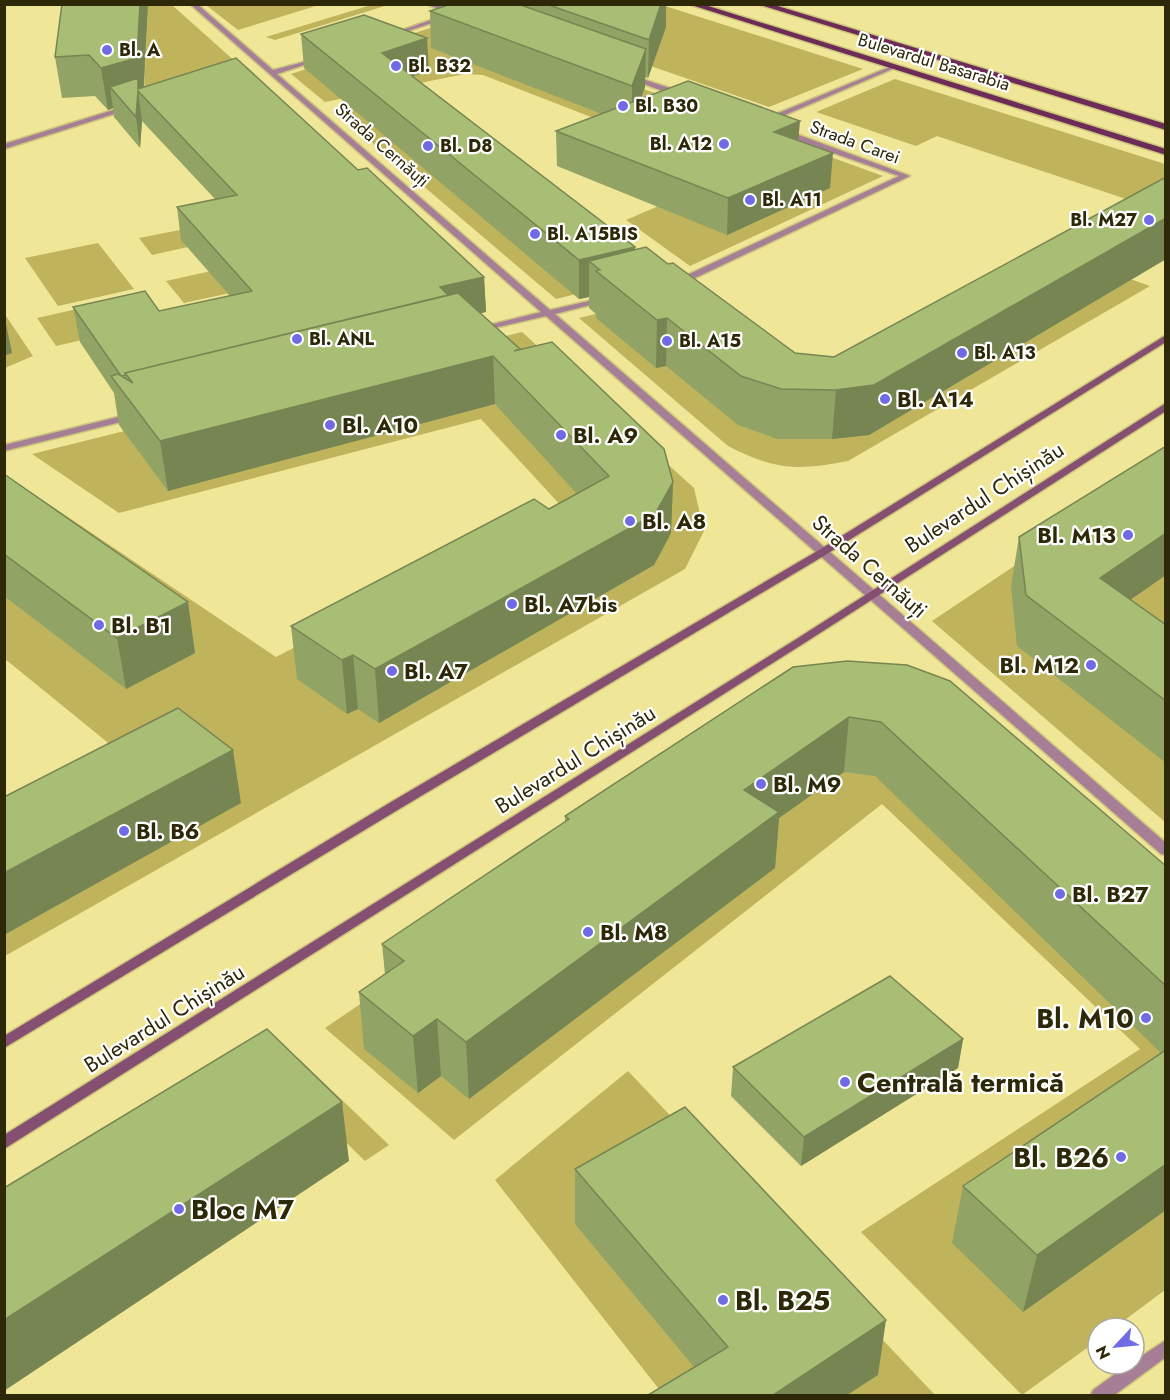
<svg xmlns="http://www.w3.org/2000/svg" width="1170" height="1400" font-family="Jost,sans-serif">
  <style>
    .green { fill: #bfb45c }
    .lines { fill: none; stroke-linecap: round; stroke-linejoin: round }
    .street-casing { stroke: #cdc47d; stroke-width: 3 }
    .secondary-casing { stroke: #cdc47d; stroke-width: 3 }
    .primary-casing { stroke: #cdc47d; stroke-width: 3 }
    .street { fill: #a67f96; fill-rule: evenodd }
    .secondary { fill: #854f71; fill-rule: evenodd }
    .primary { fill: #6c2c57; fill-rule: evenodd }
    .wall { fill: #91a365 }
    .shaded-wall { fill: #768552 }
    .building { fill: #a9be75; stroke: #768552; stroke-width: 1.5 }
    .poi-dot { fill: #716ae5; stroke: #fff; stroke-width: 2 }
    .labels { text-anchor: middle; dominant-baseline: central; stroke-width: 4.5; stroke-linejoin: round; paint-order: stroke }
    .far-poi-label { font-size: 18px; font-weight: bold; fill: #2d2807; stroke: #fff; text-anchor: start }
    .far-street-label { font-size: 18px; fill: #2d2807; stroke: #fff }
    .poi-label { font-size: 22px; font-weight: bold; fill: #2d2807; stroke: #fff; text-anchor: start }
    .street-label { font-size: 22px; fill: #2d2807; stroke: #fff }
    .near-poi-label { font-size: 27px; font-weight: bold; fill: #2d2807; stroke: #fff; text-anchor: start }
  </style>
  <rect width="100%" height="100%" fill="#f0e697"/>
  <!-- green -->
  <path class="green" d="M148,5H172L238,64L144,93Z
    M206,5H319L238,30Z
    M371,5H388L275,40L266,37Z
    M474,5H662L863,69L769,107Z
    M454,20L883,176L690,266L626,220L735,173L483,75L465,74L325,102L291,74Z
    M895,79L1165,164V212L937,136L916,146L816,112Z
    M430,91L666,272L556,299L334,110Z
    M190,228L188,247L152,255L139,238Z
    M98,243L134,289L58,306L25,258Z
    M1063,255L1150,286L848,461C797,471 775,470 728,446L579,318L690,291L820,389Z
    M225,268L244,290L184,303L166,281Z
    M139,295L161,322L56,346L37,318Z
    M4,313L33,356L5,368H4Z
    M522,332L694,488L704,531L685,569L5,956V825L128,759L5,659L4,474L276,657L563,508L481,419L119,513L32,454Z
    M1165,465V822L932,621Z
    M827,687L1165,884V1290L1114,1328H1098V1340L1022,1395L861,1232L1140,1049L882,804L454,1140L325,1028Z
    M297,1057L389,1145L365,1161L274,1072Z
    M628,1071L935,1395H658L662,1393L495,1180Z"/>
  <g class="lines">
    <defs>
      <path id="street" d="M190,4H197L273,70L319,58V60L277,74L550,310L606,297V301L555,314L1166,843V855L1161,854L546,316L477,332V328L541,312Z
        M426,4H436L456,13L451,14Z
        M445,15L448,17L447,18L393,36L388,35Z
        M892,66L897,67L771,121L764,119Z
        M630,75L682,92L683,94L676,96L628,78L626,77Z
        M126,106L133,108L4,149V144Z
        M782,131H788L910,176L693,279L672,283V279L687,275L899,176L782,135Z
        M134,413L137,414V418L4,451V445Z
        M1166,1340V1357L1113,1396H1090L1093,1390L1129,1364H1134V1361Z"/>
      <path id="secondary" d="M1166,335V342L827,554L401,808L4,1048V1036L391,802L819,550Z
        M1166,403V411L806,642L4,1149V1135L798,638Z"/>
      <path id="primary" d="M688,4H702L1166,149V155Z
        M757,4H771L1166,124V130Z"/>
    </defs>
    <!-- street casing -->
    <use href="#street" class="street-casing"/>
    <!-- secondary casing -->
    <use href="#secondary" class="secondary-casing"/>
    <!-- primary casing -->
    <use href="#primary" class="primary-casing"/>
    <!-- street -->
    <use href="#street" class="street"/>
    <!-- secondary -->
    <use href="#secondary" class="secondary"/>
    <!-- primary -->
    <use href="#primary" class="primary"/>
  </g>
  <!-- wall -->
  <path class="wall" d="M62,4H148L144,87L358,170L484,277L486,312L480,313L520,350L673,482L671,533L654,565L379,723L358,709L347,714L297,679L291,626L549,509L577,494L495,404L168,491L119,425L114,393L80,342L73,307L159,311L230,296L181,240L177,207L215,199L142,121L140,148L114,117L113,108L108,110L95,96L62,98L55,57Z
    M451,4H666V27L648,78L645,77V87L640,99L798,140L830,188L727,235L557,166L556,131L602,114L431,48L430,11Z
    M301,34L429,71L413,76L635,247V250L668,264L795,353L834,357L1166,177V259L869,435L832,439H777L738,425L666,366L656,368L596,318V314L589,308V297L579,299L304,68Z
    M4,474L195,653L126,689L4,596Z
    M1019,537L1130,600L1166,625V763L1017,646L1011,586Z
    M793,667L1166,866V1210L1023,1312L952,1243L963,1186L1161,1053L875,776L844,772L779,818L775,868L469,1099L441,1076L418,1093L364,1049L359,992L385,974L382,944L565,822V816Z
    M963,1039L958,1068L801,1166L731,1096L733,1067Z
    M575,1169L878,1375L694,1367L575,1224Z"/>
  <!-- shaded-wall -->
  <path class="shaded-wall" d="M140,4H148L143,98V96L138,91L142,121L140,148L136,117L110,87L113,108L108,110L101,68Z
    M661,4H666V27L648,78L649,40Z
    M427,38L429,71L384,86L382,53Z
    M646,49L645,87L632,125V86Z
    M800,121L797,156L774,132Z
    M833,153L830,188L727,235L728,198Z
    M1166,218V259L869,435L832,439L836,390Z
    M635,247V286L589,261V297L579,299V260Z
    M484,277L486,312L451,320L440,287Z
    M4,314L12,353L4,356Z
    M667,318L666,366L656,368L657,320Z
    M493,356L495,404L168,491L160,441Z
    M673,482L671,533L654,565L379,723L375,669Z
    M1166,533V575L1090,628L1100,578Z
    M188,602L195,653L126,689L117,638Z
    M353,655L358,709L347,714L342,660Z
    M849,717L844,772L779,818L775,868L469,1099L466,1042L744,790Z
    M233,750L241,803L4,935V873Z
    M437,1019L441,1076L418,1093L413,1036Z
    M963,1039L958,1068L801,1166L804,1137Z
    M342,1102L349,1161L4,1391V1320Z
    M1166,1164V1210L1023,1312L1037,1255Z
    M886,1320L878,1375L847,1395H773Z"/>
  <!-- building -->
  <path class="building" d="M62,4H140L137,58L101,68L89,55L55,57Z
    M451,4H518L646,49L632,86L430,11Z
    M546,4H661L649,40Z
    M364,15L427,38L382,53L635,247L579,260L301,34Z
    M236,58L358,170L367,168L484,277L440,287L448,295L125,373L126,375L121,376L73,307L145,291L159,311L252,291L177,207L237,195L138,91L136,117L110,87L138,78V89Z
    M688,81L800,121L774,132L833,153L728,198L556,131Z
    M1166,177V218L874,385L836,390L781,389L741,376L667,318L657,320L596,271L600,270L589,261L646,247L668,264L673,263L795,353L834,357Z
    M458,293L520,349L514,351L552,342L664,449L673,482L655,514L375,669L353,655L342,660L291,626L534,499L549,509L609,476L493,356L160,441L111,376L118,374L133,383L125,373Z
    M1166,446V533L1100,578L1166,625V701L1026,595L1019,537Z
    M4,474L188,602L117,638L4,554Z
    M847,661L907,665L950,681L1166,866V986L881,722L849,717L744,790L779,812L466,1042L437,1019L413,1036L359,992L404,961L382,944L569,819L565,816L793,667Z
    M178,708L233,750L4,873V797Z
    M890,976L963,1039L804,1137L733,1067Z
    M267,1029L342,1102L4,1320V1188Z
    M1166,1050V1164L1037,1255L963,1186Z
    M685,1107L886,1320L773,1395H648L728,1347L575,1169Z"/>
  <!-- markers -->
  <g class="poi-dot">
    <circle cx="107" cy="50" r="6"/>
    <circle cx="396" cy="66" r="6"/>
    <circle cx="623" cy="106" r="6"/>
    <circle cx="724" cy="144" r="6"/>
    <circle cx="428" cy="146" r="6"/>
    <circle cx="750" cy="200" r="6"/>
    <circle cx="1149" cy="220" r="6"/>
    <circle cx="535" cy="234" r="6"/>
    <circle cx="297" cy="339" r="6"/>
    <circle cx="667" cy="341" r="6"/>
    <circle cx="962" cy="353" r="6"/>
    <circle cx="885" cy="399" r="6"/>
    <circle cx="330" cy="425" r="6"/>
    <circle cx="561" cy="435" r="6"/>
    <circle cx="630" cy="521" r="6"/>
    <circle cx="1128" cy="535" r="6"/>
    <circle cx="512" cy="604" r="6"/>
    <circle cx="99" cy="625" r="6"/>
    <circle cx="1091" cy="665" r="6"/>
    <circle cx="392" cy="671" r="6"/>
    <circle cx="761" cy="784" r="6"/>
    <circle cx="124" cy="831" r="6"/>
    <circle cx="1060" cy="894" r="6"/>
    <circle cx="588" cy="932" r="6"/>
    <circle cx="1146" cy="1018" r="6"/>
    <circle cx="845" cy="1082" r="6"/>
    <circle cx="1121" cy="1157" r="6"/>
    <circle cx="179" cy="1209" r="6"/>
    <circle cx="723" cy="1300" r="6"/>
  </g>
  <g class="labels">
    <!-- far-poi labels -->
    <g class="far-poi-label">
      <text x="119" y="50">Bl. A</text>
      <text x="408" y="66">Bl. B32</text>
      <text x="635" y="106">Bl. B30</text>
      <text x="712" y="144" text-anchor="end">Bl. A12</text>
      <text x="440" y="146">Bl. D8</text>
      <text x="762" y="200">Bl. A11</text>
      <text x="1137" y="220" text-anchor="end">Bl. M27</text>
      <text x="547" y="234">Bl. A15BIS</text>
      <text x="309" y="339">Bl. ANL</text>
      <text x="679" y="341">Bl. A15</text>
      <text x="974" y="353">Bl. A13</text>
    </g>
    <!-- far-street labels -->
    <g class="far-street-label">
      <text transform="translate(934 62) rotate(17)">Bulevardul Basarabia</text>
      <text transform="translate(855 142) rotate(20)">Strada Carei</text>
      <text transform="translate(382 145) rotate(41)">Strada Cernăuți</text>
    </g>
    <!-- poi labels -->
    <g class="poi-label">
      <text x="897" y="399">Bl. A14</text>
      <text x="342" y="425">Bl. A10</text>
      <text x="573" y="435">Bl. A9</text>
      <text x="642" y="521">Bl. A8</text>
      <text x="1116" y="535" text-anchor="end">Bl. M13</text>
      <text x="524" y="604">Bl. A7bis</text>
      <text x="111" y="625">Bl. B1</text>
      <text x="1079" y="665" text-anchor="end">Bl. M12</text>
      <text x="404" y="671">Bl. A7</text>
      <text x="773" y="784">Bl. M9</text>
      <text x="136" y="831">Bl. B6</text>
      <text x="1072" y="894">Bl. B27</text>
      <text x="600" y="932">Bl. M8</text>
    </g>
    <!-- street labels -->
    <g class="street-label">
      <text transform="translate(984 497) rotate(-33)">Bulevardul Chișinău</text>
      <text transform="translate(870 566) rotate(41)">Strada Cernăuți</text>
      <text transform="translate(575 759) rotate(-32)">Bulevardul Chișinău</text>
      <text transform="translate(164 1018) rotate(-32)">Bulevardul Chișinău</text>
    </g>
    <!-- near-poi labels -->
    <g class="near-poi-label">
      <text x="1134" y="1018" text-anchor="end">Bl. M10</text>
      <text x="857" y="1082">Centrală termică</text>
      <text x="1109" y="1157" text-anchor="end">Bl. B26</text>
      <text x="191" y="1209">Bloc M7</text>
      <text x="735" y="1300">Bl. B25</text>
    </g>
  </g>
  <!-- border -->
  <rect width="1170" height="1400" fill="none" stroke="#2d2807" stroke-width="12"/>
  <!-- north arrow -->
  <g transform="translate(1116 1346) rotate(244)"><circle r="28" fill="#ffffff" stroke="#aba99c" stroke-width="1.5"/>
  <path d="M0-4.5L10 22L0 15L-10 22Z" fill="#716ae5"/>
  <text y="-9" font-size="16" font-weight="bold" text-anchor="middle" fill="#2d2807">N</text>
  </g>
</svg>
